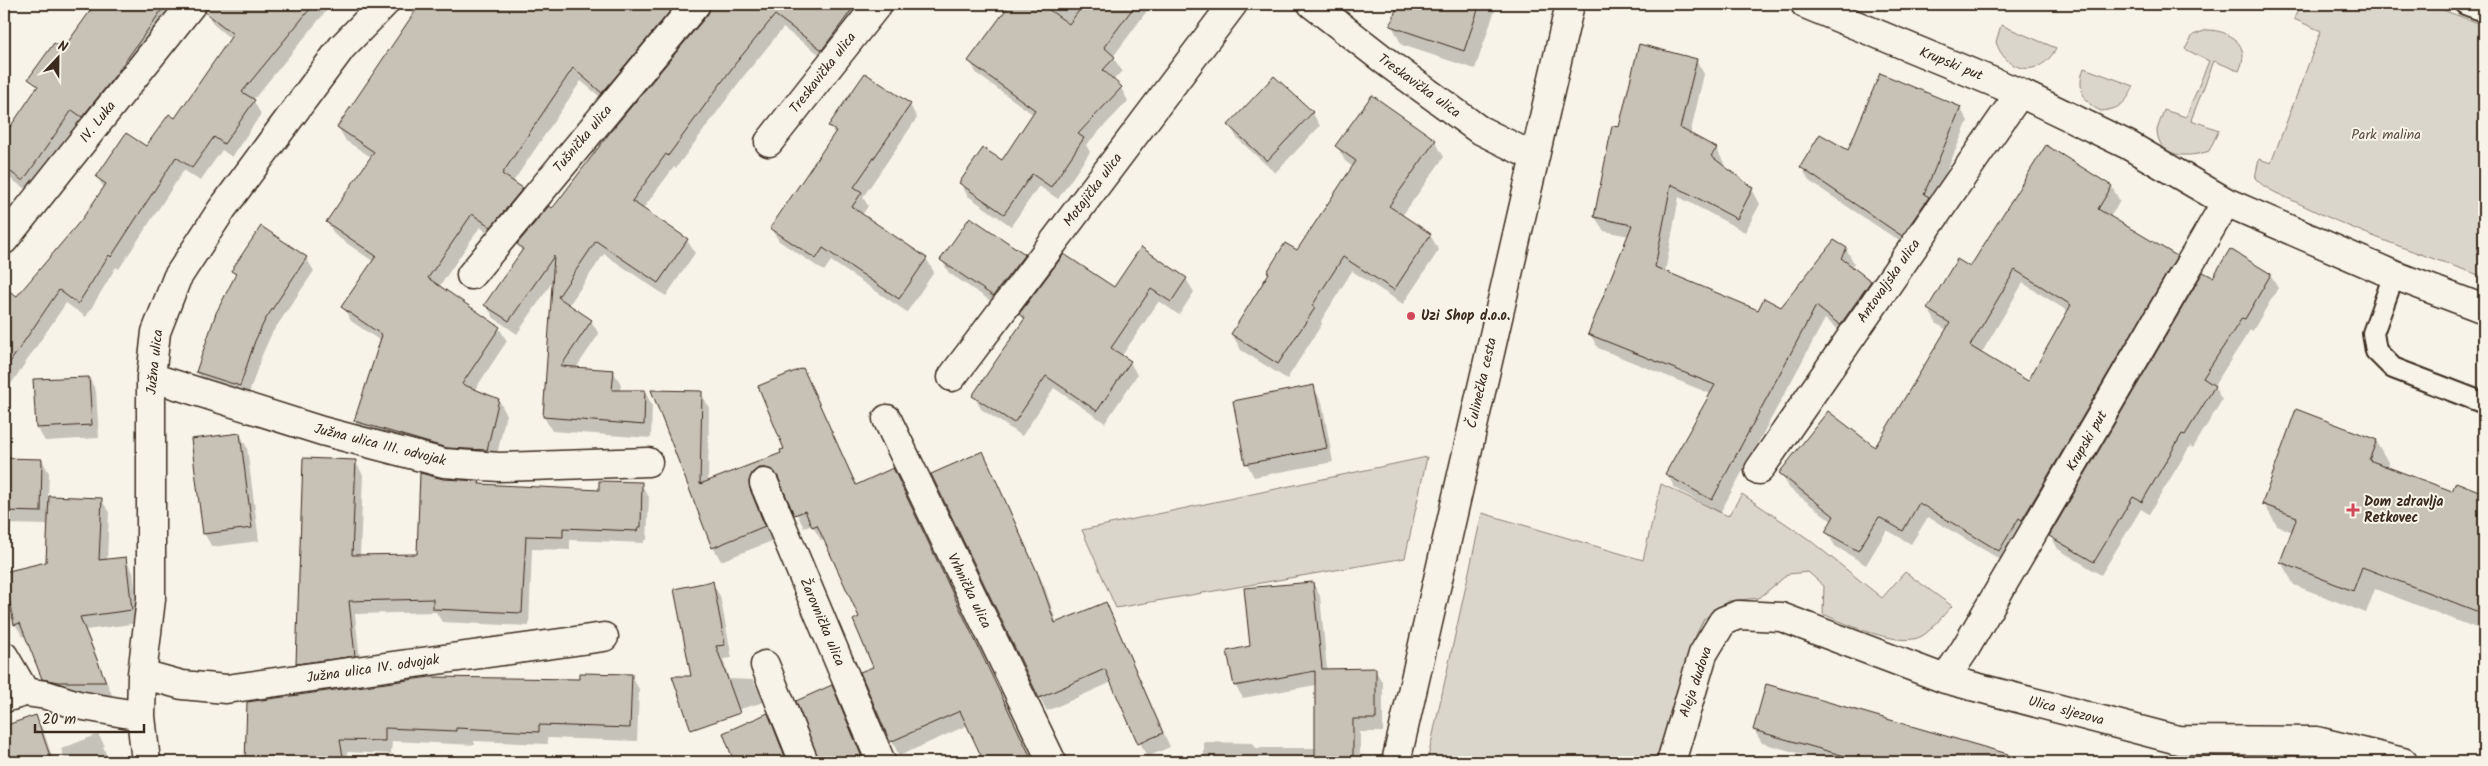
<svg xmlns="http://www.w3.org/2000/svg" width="2488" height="766" font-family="Kalam,sans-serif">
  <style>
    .green { fill: #dbd6cb; stroke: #8b8074 }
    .shadow { fill: #0003; fill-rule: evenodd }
    .building { fill: #c8c1b6; stroke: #3b2a1e; fill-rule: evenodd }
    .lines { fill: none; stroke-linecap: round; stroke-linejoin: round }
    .lane-casing { stroke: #3b2a1e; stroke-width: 24 }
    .street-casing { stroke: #3b2a1e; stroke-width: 31 }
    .secondary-casing { stroke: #3b2a1e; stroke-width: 31 }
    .lane { stroke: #f7f3e8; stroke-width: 20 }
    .street { stroke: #f7f3e8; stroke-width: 28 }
    .secondary { stroke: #f7f3e8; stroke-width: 28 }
    .poi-dot { fill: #d1495b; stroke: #f7f3e8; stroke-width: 2 }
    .labels { text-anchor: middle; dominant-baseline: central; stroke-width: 4; stroke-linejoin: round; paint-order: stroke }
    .street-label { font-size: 14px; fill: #3b2a1e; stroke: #f7f3e8 }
    .park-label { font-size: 14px; fill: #5b4c41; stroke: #f7f3e8 }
    .poi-label { font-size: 14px; font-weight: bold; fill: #3b2a1e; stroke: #f7f3e8; text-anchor: start }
  </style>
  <rect width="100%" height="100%" fill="#f7f3e8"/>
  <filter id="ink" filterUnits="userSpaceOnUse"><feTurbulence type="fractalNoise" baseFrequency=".02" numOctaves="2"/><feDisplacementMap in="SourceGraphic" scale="10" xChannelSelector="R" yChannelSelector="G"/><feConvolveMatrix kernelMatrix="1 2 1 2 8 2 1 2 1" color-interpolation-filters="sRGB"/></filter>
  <g filter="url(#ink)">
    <!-- green -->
    <path class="green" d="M2300,4H2426L2484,25V277C2421,254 2358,233 2298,203C2284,196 2265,190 2255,178L2259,159L2271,163L2321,31L2294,19Z
      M2001,25L2056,48C2041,79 2006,73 1996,42Z
      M2207,30C2230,30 2252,45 2239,71L2214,61L2191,120L2219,130L2209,151C2189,158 2158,159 2157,130L2164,110L2186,117L2209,61L2185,49L2193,35Z
      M2084,68L2134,86C2126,103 2120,109 2101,111C2082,103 2077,86 2084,68Z
      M1427,457L1405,558L1116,608L1082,530Z
      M1661,484L1728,516L1742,494L1807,538L1882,598L1905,572L1952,606C1943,615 1933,629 1922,636C1901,649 1844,623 1823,614L1824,586L1808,572L1788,574L1759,598L1729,601L1704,619L1696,635L1655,762H1427L1482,513L1643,560Z"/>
    <!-- shadow -->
    <path class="shadow" d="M97,4H182L90,130L80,122L31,193L4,174V138Z
      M207,4H332L253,100L261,114L232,157L222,150L200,181L184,170L119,269L116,267L86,317L66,303L11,384L4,379V289L17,298L83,220L104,188L97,177L146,148L176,119L231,39L214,25L206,12Z
      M460,4H697L610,105L581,81L513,182L522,189L530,202L499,240L480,227L439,287L499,328L507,341L474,391L499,400L506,414L495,464L363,435L355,421L382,342L351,321L343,307L374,262L335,235L327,222L371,157L346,141L338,127Z
      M711,4H873L830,62L783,28L743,77L676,168L674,167L642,210L687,240L695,253L666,296L604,254L569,305L591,321L599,334L576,368L613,371L621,384L620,391L645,392L652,405L651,438L552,431L544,417L553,281L517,334L494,318L486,305L522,252L518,245L556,206L709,15Z
      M1006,4H1152L1113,57L1122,71L1113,80L1121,88L1128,101L1086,145L1090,152L1058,199L1039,186L1011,226L968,196L960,183L1002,162L1034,115L977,74L970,61L1009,6Z
      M1399,4H1497L1475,69L1402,45L1392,26Z
      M1696,60L1704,74L1690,135L1716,148L1724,163L1722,166L1752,189L1760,204L1745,232L1679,197L1665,272L1759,311L1782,308L1846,249L1854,263L1852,268L1870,282L1878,296L1849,338L1825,319L1720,513L1675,488L1667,474L1711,394L1598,348L1590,334L1629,236L1604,231L1595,217L1620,129Z
      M910,105L917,118L863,197L868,206L862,215L926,258L934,272L907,312L831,261L824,271L779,241L771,228L835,135L830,126Z
      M1960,108L1968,121L1932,205L1910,248L1809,181L1802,167L1849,152Z
      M1312,112L1320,126L1275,173L1237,138L1230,125Z
      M1435,141L1444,157L1402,216L1430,235L1439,250L1403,304L1352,271L1321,321L1322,324L1287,379L1241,350L1232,334L1270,275L1268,272L1297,252L1353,167L1345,161L1337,146Z
      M2047,147L2112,187L2120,201L2110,217L2176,257L2184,271L2008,564L1928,517L1911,544L1887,530L1866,565L1835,546L1827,532L1833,522L1789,488L1781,473L1876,449L1947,330L1937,324L1928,309L1970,269ZM2023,283L2069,312L2029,383L1981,354Z
      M262,228L306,258L314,271L272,333L262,355L247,399L205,385L198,372L236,277L233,271Z
      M1024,255L1032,268L1001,308L949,273L942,260Z
      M2270,275L2278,288L2252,332L2250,330L2214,386L2222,400L2193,448L2190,446L2149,514L2141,509L2101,575L2058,549L2051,536L2214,279Z
      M1186,279L1194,292L1179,315L1159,301L1121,357L1130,362L1137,375L1105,423L1054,388L1022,436L981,409L974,396L1025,321L1021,314Z
      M803,369L857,486L892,470L1034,762H985L968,725L899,756L862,673L875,667L861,618L825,539L821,540L812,525L804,528L782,484L775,481L756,497L772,541L721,561L713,547L653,392L701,393L709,407L708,483L783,454L786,449Z
      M89,378L96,391L99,438L45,441L37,428Z
      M1314,389L1322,402L1333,462L1254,477L1247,464Z
      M240,434L247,448L259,541L212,547L204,533Z
      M2376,441L2389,464L2388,468L2453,493L2457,483L2484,494V631L2375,589L2366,613L2294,585L2281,562L2293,532L2277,526L2264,504Z
      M982,452L1045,588L1057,624L1106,603L1170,747L1147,757L1112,682L1047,711L1040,698Z
      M4,459L42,460L49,473L48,497L101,499L109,512L107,561L125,559L133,572L139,623L86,630L112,695H66L51,692L26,636L23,637L15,624L4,573L48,563L49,525L4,524Z
      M355,461L363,475L360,556H418L443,480L479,482L481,486L600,491L641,484L649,497L647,540H644V543L570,540V550L532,549L529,626L442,622L436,612L355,614L361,669L304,676L297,663Z
      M712,583L720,596L732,658L723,659L729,679L753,680L764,702L693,723L692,678Z
      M1313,583L1320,596L1327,670H1375L1383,683V732H1360V762H1204V742L1253,743L1256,748H1316V685L1243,698L1235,685L1251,647Z
      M631,676L639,689L637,741L547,738L548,744L474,741L475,745L392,741L391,754L347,752L349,762H253L246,750L580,681Z
      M831,686L839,700L865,762H821Z
      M1767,686L2033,762H1829L1762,743L1754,730Z
      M767,715L788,762H745L732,730Z
      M35,717L43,730L54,762H4V727Z
      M98,734L105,746H103L109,762H66L61,749Z"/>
    <!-- building -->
    <path class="building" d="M95,4H166L114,77L82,117L72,110L23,181L4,167V136L38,86L28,79L54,43L63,49Z
      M207,4H314L242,92L255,100L224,144L214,137L192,168L176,157L111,257L109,255L78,304L59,290L4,371V288L17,296L82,219L106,184L96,177L126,133L146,146L169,114L175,118L233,34L205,12Z
      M420,4H676L602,93L573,68L502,174L523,188L491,227L472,214L428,278L500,327L462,384L499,399L487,450L447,448L354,421L382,335L341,307L376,256L326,222L374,152L337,127Z
      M711,4H856L822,50L775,15L735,64L668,156L666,154L632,201L688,239L658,283L596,241L558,297L592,320L561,366L614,370L612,390H645L644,425L543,417L554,256L509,321L484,305L523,249L517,244L549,206L552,208L555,205L611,131L708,14Z
      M1010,4H1041L1069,24L1084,4H1136L1104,47L1115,57L1103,70L1122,87L1078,134L1084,138L1051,187L1032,174L1004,214L959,183L983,148L1002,160L1035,110L968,61Z
      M1398,4H1480L1464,51L1390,26Z
      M1639,44L1697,59L1680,128L1717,148L1711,156L1753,188L1737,219L1671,184L1655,267L1758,310L1764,298L1781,307L1834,240L1847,248L1841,258L1871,281L1840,325L1816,306L1712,500L1665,474L1715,385L1588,334L1632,225L1594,217L1612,126L1619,127Z
      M865,73L911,104L854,187L862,192L852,207L927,258L899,299L823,248L816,259L770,228L836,131L828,126Z
      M1880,73L1961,107L1924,194L1929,197L1902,236L1800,167L1820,134L1848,150Z
      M1274,76L1313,112L1267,161L1228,125Z
      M1372,95L1436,140L1389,206L1431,234L1394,290L1343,257L1312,306L1315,308L1278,364L1231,334L1269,273L1267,272L1285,243L1297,250L1356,161L1335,146Z
      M2046,145L2112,186L2098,209L2177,256L2022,520L2019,518L1999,551L1919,503L1903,531L1879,517L1858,551L1825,532L1834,516L1779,473L1828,411L1875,447L1950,323L1927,309L1957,259L1970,267ZM2015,270L2071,305L2028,381L1970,346Z
      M970,217L1025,254L993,296L940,260Z
      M261,226L307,257L265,320L255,341L240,386L196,372L216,313L236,274L231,271Z
      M1141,247L1187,278L1171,302L1151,289L1111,348L1131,361L1097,411L1046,376L1014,423L972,396L1025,318L1019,314L1064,254L1114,287Z
      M2230,249L2271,274L2245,319L2242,318L2203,378L2215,386L2185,435L2182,434L2142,502L2133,497L2094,562L2049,536L2203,272L2213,277Z
      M803,368L856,485L893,468L1033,762H984L960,711L890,742L860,672L873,667L853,620L859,617L817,525L812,527L805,511L794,515L778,477L773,470L765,468H758L752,473L749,481L750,489L765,526L712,548L651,390L702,391L700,484L781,453L780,450L784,449L758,386Z
      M89,377L92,425L36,428L33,379Z
      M1314,385L1327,448L1245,464L1233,401Z
      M2296,409L2377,440L2369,460L2452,491L2456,482L2484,493V614L2362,567L2353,591L2280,562L2297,517L2262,504Z
      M240,433L252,528L203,534L191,439Z
      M983,451L1038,574L1055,623L1106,602L1163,733L1138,744L1105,669L1039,698L931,474Z
      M4,458L42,459L41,512L4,511Z
      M303,458L356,460L352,555L417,554L420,473L443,479L480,481L479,484L599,490V481L642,482L641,527H638L637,531L563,528V537L526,536L522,613L433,609V599L349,601L355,656L296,664Z
      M49,496L102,498L99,560L126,557L132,610L80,617L106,682H58L42,679L20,623L14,625L4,572L46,562Z
      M713,581L725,645L716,646L740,713L691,730L672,676H691L674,589Z
      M1313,582L1322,669L1376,668V719H1353V762H1315V671L1234,686L1227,651L1250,646L1244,588Z
      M579,673L632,674L630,728L539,725V732L456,728V731L385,728V741L340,740L344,762H245L247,702L430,677L579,679Z
      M1766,684L2008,754L2007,762H1866L1753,730Z
      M832,685L864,762H819L796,701Z
      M768,713L787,762H734L723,733Z
      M36,715L52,762H4V726Z"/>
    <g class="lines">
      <defs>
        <path id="lane" d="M2465,4L2484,11
          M2394,275L2373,333L2376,351L2393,368L2484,403"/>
        <path id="street" d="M1312,4L1389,64L1478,129L1534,157
          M1805,4L2020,93L2128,145L2226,202L2394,275L2484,309
          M769,142L878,4
          M4,240L192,4
          M471,275L696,4
          M151,377L322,431L444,463L499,467L648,462
          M952,377L1233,4
          M887,419L1052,762
          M1759,470L2020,93
          M764,483L881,762
          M4,656L25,692
          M765,665L804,762
          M142,674L182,685L226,689L604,637
          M1945,679L1965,649L2226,202
          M4,698L25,692L46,695L78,705L141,716
          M146,762L141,716L142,674L151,599V377L156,332L177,278L222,209L342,47L384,4
          M1671,762L1703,654L1723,621L1738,615L1781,617L1945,679L2178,740L2317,741L2403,762"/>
        <path id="secondary" d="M1396,762L1570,4"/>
      </defs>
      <!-- lane casing -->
      <use href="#lane" class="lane-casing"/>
      <!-- street casing -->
      <use href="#street" class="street-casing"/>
      <!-- secondary casing -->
      <use href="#secondary" class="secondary-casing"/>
      <!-- lane -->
      <use href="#lane" class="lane"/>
      <!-- street -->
      <use href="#street" class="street"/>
      <!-- secondary -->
      <use href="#secondary" class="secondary"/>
    </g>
  </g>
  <!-- markers -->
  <g class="poi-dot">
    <circle cx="1411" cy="316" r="5"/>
    <path d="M2350.5 502.5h5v5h5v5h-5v5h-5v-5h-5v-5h5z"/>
  </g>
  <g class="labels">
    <!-- street labels -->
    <g class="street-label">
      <text transform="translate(1951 64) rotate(22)">Krupski put</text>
      <text transform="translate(823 73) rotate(-52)">Treskavička ulica</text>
      <text transform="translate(1419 86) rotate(36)">Treskavička ulica</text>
      <text transform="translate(98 122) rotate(-52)">IV. Luka</text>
      <text transform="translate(583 139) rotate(-50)">Tušnička ulica</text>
      <text transform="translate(1093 190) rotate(-53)">Motajička ulica</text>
      <text transform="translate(1889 281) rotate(-55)">Antovaljska ulica</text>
      <text transform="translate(155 362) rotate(-84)">Južna ulica</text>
      <text transform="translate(1482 383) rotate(-77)">Čulinečka cesta</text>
      <text transform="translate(2087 441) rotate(-60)">Krupski put</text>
      <text transform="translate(380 445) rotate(14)">Južna ulica III. odvojak</text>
      <text transform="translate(969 591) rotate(64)">Vrhnička ulica</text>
      <text transform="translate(822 622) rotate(67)">Žarovnička ulica</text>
      <text transform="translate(373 669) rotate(-8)">Južna ulica IV. odvojak</text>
      <text transform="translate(1696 682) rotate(-71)">Aleja dudova</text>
      <text transform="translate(2066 711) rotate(15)">Ulica sljezova</text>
    </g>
    <!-- park labels -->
    <g class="park-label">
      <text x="2386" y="135">Park malina</text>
    </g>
    <!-- poi labels -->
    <g class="poi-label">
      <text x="1421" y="316">Uzi Shop d.o.o.</text>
      <text x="2364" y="502">Dom zdravlja<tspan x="2364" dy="16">Retkovec</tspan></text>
    </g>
  </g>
  <!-- margin -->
  <rect width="2488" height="766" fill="none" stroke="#f7f3e8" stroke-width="20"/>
  <rect x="10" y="10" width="2468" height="746" fill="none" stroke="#3b2a1e" stroke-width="2" filter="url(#ink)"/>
  <!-- north arrow -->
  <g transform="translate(58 58) rotate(22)" stroke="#f7f3e8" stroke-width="4" paint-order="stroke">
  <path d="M0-4L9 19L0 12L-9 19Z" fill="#3b2a1e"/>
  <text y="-8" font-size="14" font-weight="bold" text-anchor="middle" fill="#3b2a1e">N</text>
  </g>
  <!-- scale -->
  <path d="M35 724v8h109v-8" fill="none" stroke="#3b2a1e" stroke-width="2.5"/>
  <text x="42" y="724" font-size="15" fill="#3b2a1e" stroke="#f7f3e8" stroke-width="4" paint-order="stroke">20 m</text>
</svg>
